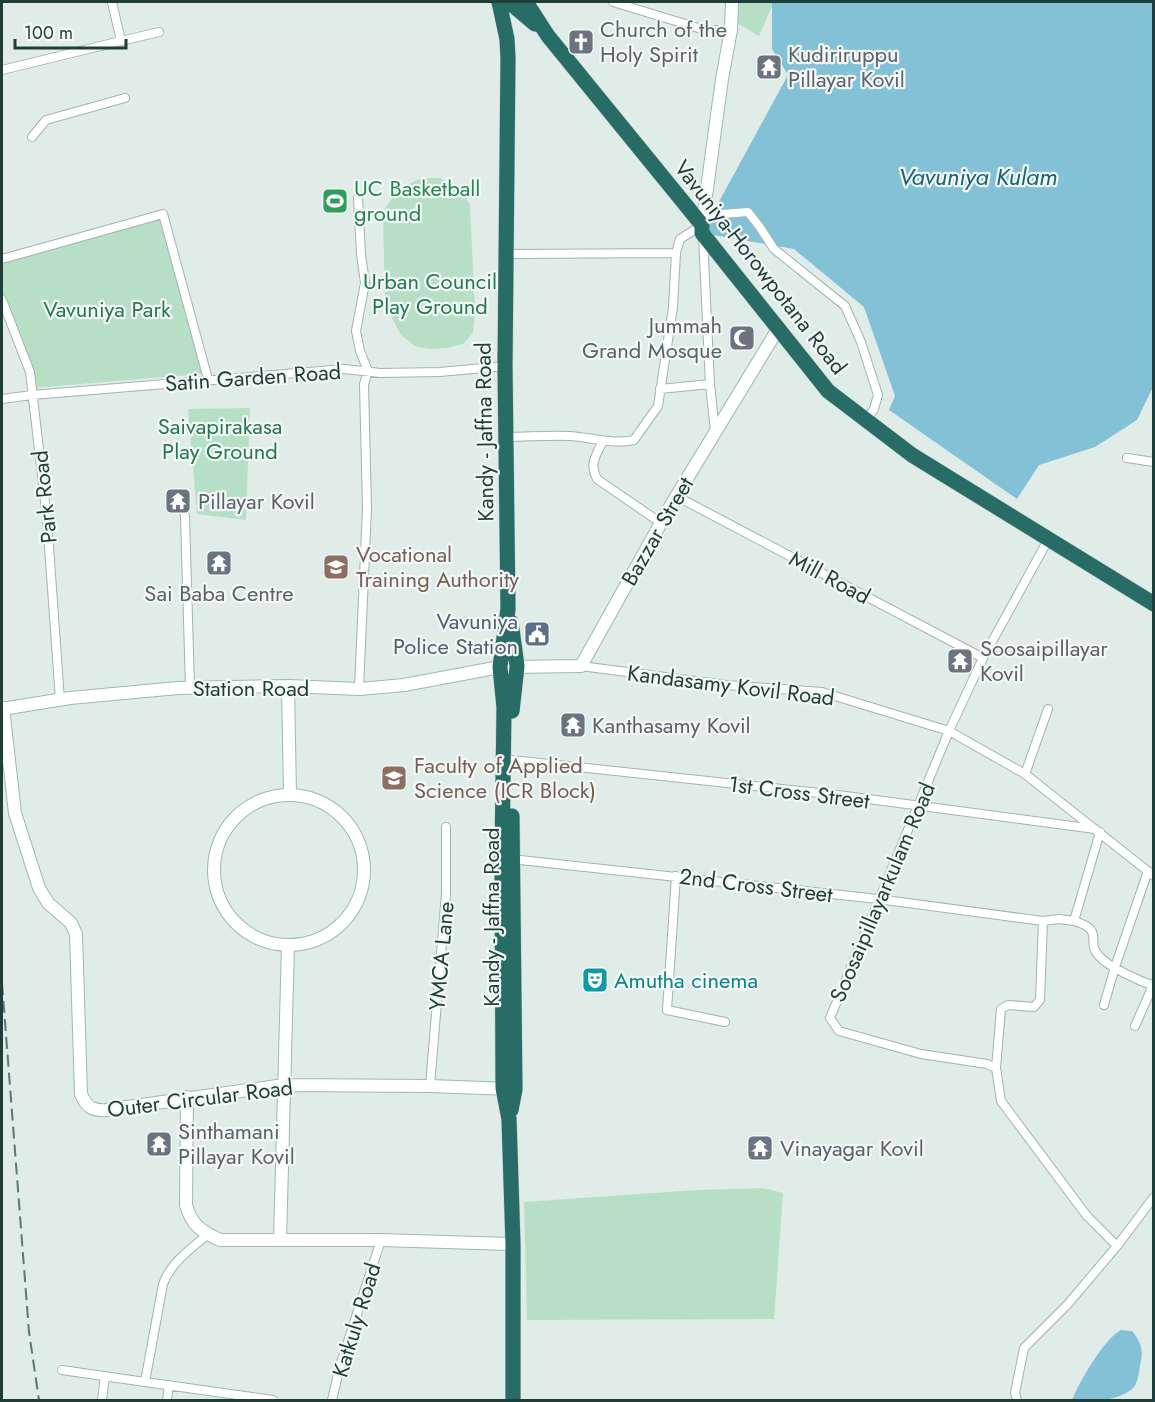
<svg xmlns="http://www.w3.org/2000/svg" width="1155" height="1402" font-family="Jost,sans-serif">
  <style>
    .green { fill: #b7dfc6 }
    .water { fill: #83c1d6 }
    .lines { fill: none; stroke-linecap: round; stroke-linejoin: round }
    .street-casing { stroke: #a2b4b0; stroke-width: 10 }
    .secondary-casing { stroke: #9db9b2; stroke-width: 14 }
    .highway-casing { stroke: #c0c9c8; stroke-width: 16 }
    .street { stroke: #fff; stroke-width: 8 }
    .secondary { stroke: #fff; stroke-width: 12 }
    .highway { stroke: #286d65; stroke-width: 15 }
    .rail { stroke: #597a74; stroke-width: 2; stroke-dasharray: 12 6; stroke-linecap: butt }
    .labels { text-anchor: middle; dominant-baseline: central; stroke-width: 4.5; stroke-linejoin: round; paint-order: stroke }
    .worship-label { font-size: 22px; fill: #5b616d; stroke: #f1f8f5; text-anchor: start }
    .leisure-label { font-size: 22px; fill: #27864d; stroke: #f1f8f5; text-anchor: start }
    .street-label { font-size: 22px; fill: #1f3e39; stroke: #f1f8f5 }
    .park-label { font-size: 22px; fill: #26784e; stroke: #f1f8f5 }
    .education-label { font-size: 22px; fill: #785e54; stroke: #f1f8f5; text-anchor: start }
    .service-label { font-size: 22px; fill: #4e5e75; stroke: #f1f8f5; text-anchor: end }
    .culture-label { font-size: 22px; fill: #0d838f; stroke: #f1f8f5; text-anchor: start }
    .water-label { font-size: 24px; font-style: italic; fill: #14637f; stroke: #f1f8f5 }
  </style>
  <rect width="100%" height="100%" fill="#e0ece8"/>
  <!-- green -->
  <path class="green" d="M735,2H774L759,36L733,21Z
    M422,178H440L460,188L470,205L475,312L473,333L463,344L447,348L430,349L415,346L401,335L391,316L385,300L383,212L398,189Z
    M160,219L202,374L33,388L29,367L2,295V263Z
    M250,408L246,520L197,514L188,409Z
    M763,1188L783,1193L774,1319L527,1320L524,1202L697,1190Z"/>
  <!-- water -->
  <path class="water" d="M772,2H1153V387L1137,420L1095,447L1039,465L1017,499L889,410L895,396L864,307L794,249L702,233L788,75L772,49Z
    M1121,1330L1132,1331C1141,1341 1144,1352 1140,1365C1139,1372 1138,1382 1134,1387C1120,1402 1091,1401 1072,1400C1080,1381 1103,1340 1121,1330Z"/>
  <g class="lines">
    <defs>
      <path id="street" d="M613,2L705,30H731
        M121,41L159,32
        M2,70L121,41L112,2
        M32,137L46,120L125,98
        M358,198L361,254L365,283L356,331L360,351L368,371L364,384L367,508L359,689
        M703,237L710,384L715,431
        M506,254L676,253
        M2,259L163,214L208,379
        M2,300L30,372L47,519L60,700
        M660,389L710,384
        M2,399L32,395L345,369L380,373L440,372L505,366
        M508,437C528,437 549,435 569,436C591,437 612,445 634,440L658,406L673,307L676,253L680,239L702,225L709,215L748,212L759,226L774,249L845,306L861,342L878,395L874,409L866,421
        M603,441C596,455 589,464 597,479L661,523
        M1127,458L1154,462
        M676,496L983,658
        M185,516L190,688
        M1048,540L983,658L949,731L830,1018L839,1031L921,1054L987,1064L996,1068L1001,1101L1087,1216L1117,1246
        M581,666L726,685L822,692L949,731L1025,774L1154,876
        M503,759L838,795L1095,829
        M1025,774L1048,709
        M1100,832L1074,921C1106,930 1085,942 1099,956C1108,967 1140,981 1154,986
        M511,859L878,899L1043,921L1040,1000L1034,1007L1008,1005L1001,1009L996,1068
        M676,876L667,1010L725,1022
        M1043,921L1059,919L1074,921
        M1104,1005L1115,967L1148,871
        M1135,1026L1154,983
        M430,1086L446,894V827
        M208,1234C191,1249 171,1262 163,1284L145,1382L273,1400
        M62,1370L145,1382
        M102,1400L105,1376
        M167,1400L169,1385
        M332,1400L340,1366L381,1240
        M1017,1400L1015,1393L1024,1348L1068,1304L1117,1246L1154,1197"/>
      <path id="secondary" d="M702,225L722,79L731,30L732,2
        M288,686L290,795
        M3,708L15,813L39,888L48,903L71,923L76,934L81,1094C86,1107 93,1111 106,1110L284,1085L430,1086L511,1089
        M2,709L70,698L178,688L288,686L359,689L404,685L500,667L581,666L671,505L778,329
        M214 870a75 75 0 1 1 150 0a75 75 0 1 1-150 0Z
        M187,1097L186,1205C192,1226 201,1231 220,1240H381L513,1244
        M280,1239L288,946"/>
      <path id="highway" d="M499,2L507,39L508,58L505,366L508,609L500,667L504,707L502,857L503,1088L509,1119L513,1244V1400
        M509,2L535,24
        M526,2L548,36L702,225V233L828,391L912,455L1154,604
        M511,622L517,666L512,711
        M511,1110L515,1089L512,816"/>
    </defs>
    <!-- street casing -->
    <use href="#street" class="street-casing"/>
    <!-- secondary casing -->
    <use href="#secondary" class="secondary-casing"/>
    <!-- highway casing -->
    <use href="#highway" class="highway-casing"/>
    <!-- street -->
    <use href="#street" class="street"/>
    <!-- secondary -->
    <use href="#secondary" class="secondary"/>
    <!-- highway -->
    <use href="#highway" class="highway"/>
    <!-- rail -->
    <path class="rail" d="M2,983L29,1332L39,1400"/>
  </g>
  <!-- icons -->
  <defs>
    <symbol id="church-square" viewBox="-11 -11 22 22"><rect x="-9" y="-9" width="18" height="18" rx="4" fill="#6b7280" stroke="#f1f8f5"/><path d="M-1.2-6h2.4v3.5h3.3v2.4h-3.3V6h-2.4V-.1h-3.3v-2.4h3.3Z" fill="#fff"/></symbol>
    <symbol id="temple-square" viewBox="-11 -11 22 22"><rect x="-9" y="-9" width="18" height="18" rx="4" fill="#6b7280" stroke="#f1f8f5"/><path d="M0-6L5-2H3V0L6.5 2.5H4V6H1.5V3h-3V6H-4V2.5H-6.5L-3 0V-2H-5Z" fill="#fff"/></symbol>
    <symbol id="stadium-square" viewBox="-11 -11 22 22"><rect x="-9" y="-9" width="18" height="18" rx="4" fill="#2e9e5b" stroke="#f1f8f5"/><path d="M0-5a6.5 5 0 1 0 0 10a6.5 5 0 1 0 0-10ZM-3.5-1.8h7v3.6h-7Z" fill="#fff"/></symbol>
    <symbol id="mosque-square" viewBox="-11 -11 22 22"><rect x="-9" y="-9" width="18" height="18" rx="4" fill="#6b7280" stroke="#f1f8f5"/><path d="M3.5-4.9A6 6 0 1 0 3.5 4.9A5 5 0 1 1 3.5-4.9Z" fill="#fff"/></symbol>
    <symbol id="university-square" viewBox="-11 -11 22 22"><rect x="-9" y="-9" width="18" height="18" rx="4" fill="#8d6e63" stroke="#f1f8f5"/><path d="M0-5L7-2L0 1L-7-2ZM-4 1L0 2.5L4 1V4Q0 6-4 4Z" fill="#fff"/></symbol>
    <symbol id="civic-square" viewBox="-11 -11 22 22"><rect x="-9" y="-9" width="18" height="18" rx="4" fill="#5c6f8a" stroke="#f1f8f5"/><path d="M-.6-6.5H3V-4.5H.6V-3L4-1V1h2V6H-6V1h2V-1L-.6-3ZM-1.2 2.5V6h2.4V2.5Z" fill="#fff"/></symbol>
    <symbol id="theatre-square" viewBox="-11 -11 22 22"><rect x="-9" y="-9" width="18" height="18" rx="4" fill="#0f9aa8" stroke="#f1f8f5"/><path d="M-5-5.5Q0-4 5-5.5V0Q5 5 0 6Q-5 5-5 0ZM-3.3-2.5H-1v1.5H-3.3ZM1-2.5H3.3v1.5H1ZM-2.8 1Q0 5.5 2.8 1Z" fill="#fff"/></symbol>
  </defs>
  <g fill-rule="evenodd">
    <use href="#church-square" x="566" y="27" width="30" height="30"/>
    <use href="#temple-square" x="754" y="52" width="30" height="30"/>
    <use href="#stadium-square" x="320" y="186" width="30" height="30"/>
    <use href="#mosque-square" x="727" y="323" width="30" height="30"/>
    <use href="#temple-square" x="163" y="486" width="30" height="30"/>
    <use href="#temple-square" x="204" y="548" width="30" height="30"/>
    <use href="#university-square" x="321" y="552" width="30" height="30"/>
    <use href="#civic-square" x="522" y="619" width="30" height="30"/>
    <use href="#temple-square" x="945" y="646" width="30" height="30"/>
    <use href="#temple-square" x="558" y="710" width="30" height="30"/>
    <use href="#university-square" x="379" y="763" width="30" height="30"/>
    <use href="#theatre-square" x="580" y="965" width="30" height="30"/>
    <use href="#temple-square" x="144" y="1129" width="30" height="30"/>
    <use href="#temple-square" x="745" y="1133" width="30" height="30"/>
  </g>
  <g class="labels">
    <!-- worship labels -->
    <g class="worship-label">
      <text x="600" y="29">Church of the<tspan x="600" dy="25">Holy Spirit</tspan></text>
      <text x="788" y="54">Kudiriruppu<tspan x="788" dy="25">Pillayar Kovil</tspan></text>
      <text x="722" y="325" text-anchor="end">Jummah<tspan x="722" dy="25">Grand Mosque</tspan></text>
      <text x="198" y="501">Pillayar Kovil</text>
      <text x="219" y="593" text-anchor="middle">Sai Baba Centre</text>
      <text x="980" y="648">Soosaipillayar<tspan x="980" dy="25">Kovil</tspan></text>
      <text x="592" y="725">Kanthasamy Kovil</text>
      <text x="178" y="1131">Sinthamani<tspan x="178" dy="25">Pillayar Kovil</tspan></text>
      <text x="780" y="1148">Vinayagar Kovil</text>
    </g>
    <!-- leisure labels -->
    <g class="leisure-label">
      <text x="354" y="188">UC Basketball<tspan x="354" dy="25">ground</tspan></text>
    </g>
    <!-- street labels -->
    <g class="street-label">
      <text transform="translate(761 267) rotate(52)">Vavuniya-Horowpotana Road</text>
      <text transform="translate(253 377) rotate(-4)">Satin Garden Road</text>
      <text transform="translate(484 432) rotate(-91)">Kandy - Jaffna Road</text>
      <text transform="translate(44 497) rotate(-96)">Park Road</text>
      <text transform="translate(657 531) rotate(-60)">Bazzar Street</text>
      <text transform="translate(830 577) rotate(28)">Mill Road</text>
      <text transform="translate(731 685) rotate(7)">Kandasamy Kovil Road</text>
      <text x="251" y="688">Station Road</text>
      <text transform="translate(799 792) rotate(7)">1st Cross Street</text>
      <text transform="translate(756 885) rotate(7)">2nd Cross Street</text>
      <text transform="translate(882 892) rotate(-67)">Soosaipillayarkulam Road</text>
      <text transform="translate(491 917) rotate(-90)">Kandy - Jaffna Road</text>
      <text transform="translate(441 956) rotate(-85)">YMCA Lane</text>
      <text transform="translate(200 1098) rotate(-7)">Outer Circular Road</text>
      <text transform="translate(356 1320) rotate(-73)">Katkuly Road</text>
    </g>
    <!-- park labels -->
    <g class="park-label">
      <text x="430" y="281">Urban Council<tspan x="430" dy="25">Play Ground</tspan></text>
      <text x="107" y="309">Vavuniya Park</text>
      <text x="220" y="426">Saivapirakasa<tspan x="220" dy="25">Play Ground</tspan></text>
    </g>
    <!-- education labels -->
    <g class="education-label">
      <text x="356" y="554">Vocational<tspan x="356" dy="25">Training Authority</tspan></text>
      <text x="414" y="765">Faculty of Applied<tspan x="414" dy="25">Science (ICR Block)</tspan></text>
    </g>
    <!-- service labels -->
    <g class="service-label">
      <text x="518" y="621">Vavuniya<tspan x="518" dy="25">Police Station</tspan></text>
    </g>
    <!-- culture labels -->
    <g class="culture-label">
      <text x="614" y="980">Amutha cinema</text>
    </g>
    <!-- water labels -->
    <g class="water-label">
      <text x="978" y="176">Vavuniya Kulam</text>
    </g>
  </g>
  <!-- border -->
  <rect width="1155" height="1402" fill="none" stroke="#1f3e39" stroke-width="6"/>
  <!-- scale -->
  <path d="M15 39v9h111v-9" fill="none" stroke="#1f3e39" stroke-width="3"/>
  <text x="24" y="39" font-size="18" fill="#1f3e39" stroke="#f1f8f5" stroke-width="4.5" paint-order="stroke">100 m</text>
</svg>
